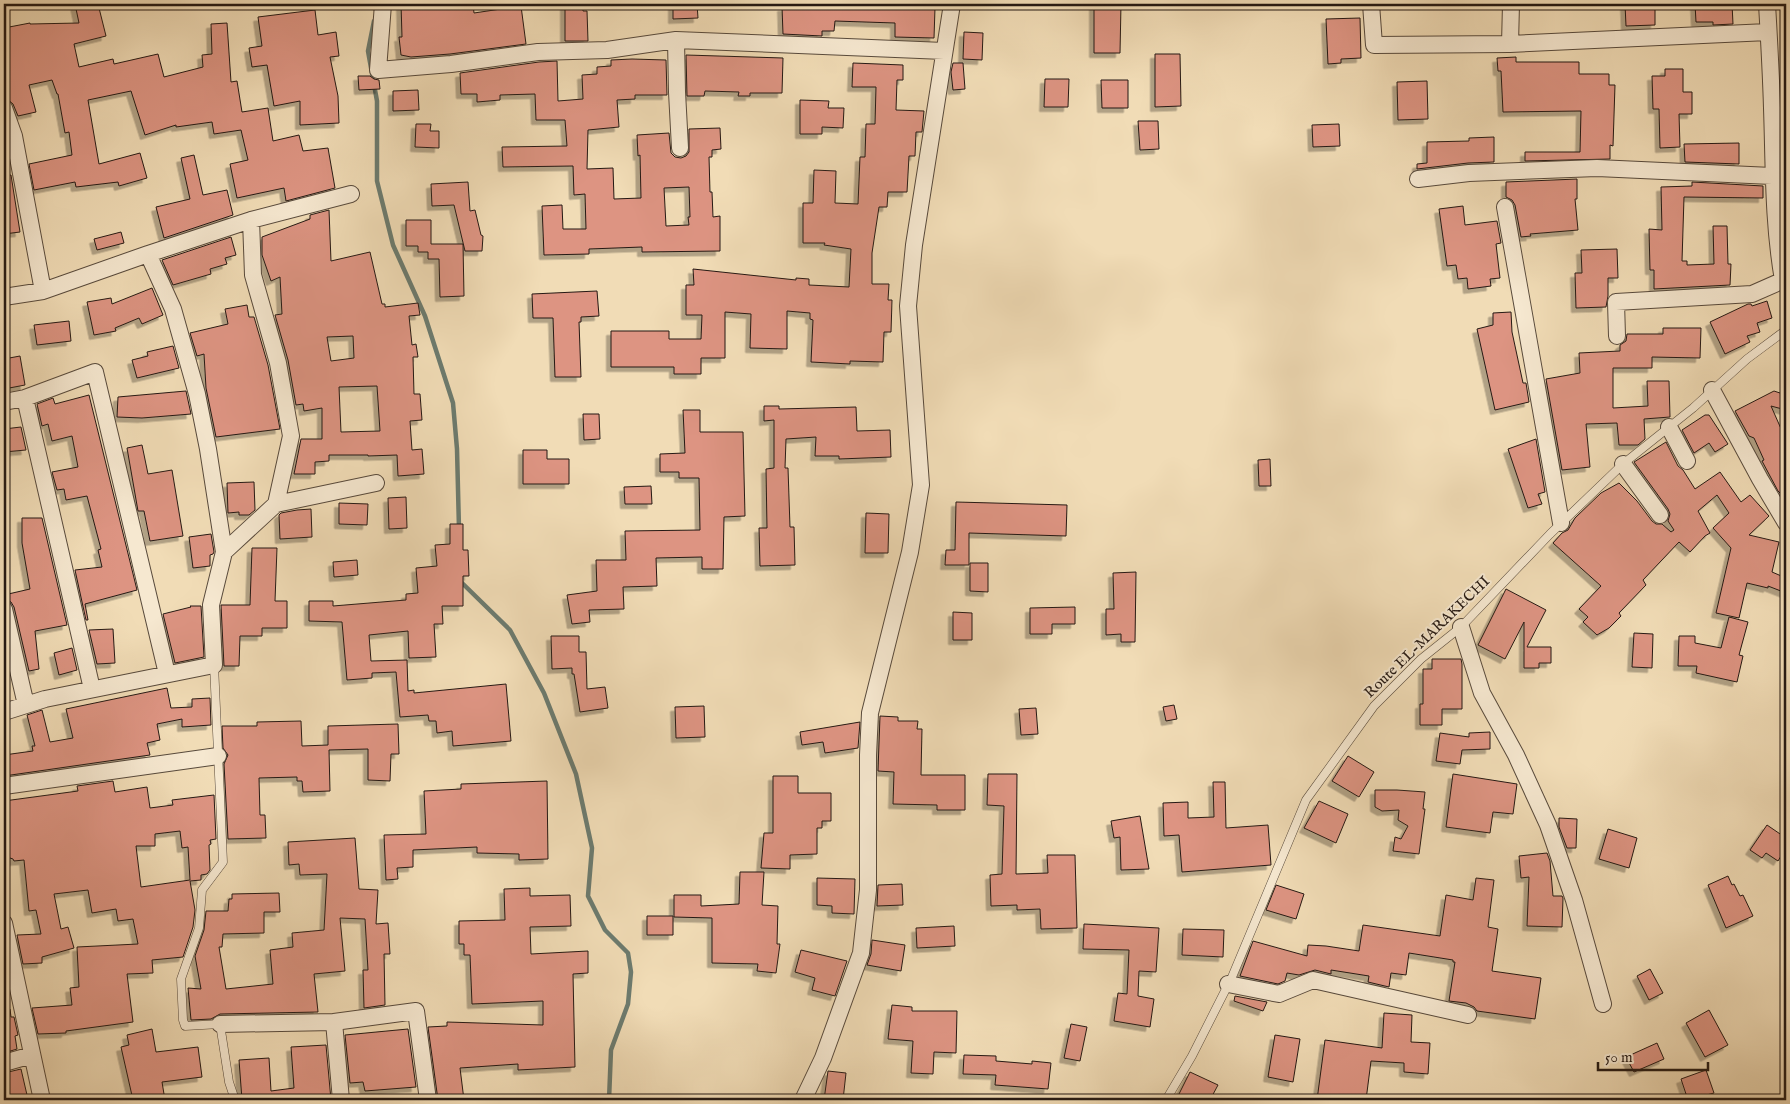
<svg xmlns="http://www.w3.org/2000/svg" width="1790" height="1104" font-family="'IM FELL English',serif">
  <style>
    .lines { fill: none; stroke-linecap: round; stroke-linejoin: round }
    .stream { stroke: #6c7b6f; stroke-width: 4.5 }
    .building { fill: #dd9482; stroke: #251913; fill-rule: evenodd; filter: url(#shadow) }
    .lane-casing { stroke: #584a3c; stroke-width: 9 }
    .street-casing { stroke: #584a3c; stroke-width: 18 }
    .lane { stroke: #f6e8d0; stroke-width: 8 }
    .street { stroke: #f6e8d0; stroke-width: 16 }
    .labels { text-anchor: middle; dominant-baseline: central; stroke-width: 4; stroke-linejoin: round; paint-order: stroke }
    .street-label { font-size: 15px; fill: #251913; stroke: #f6e8d0 }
  </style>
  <defs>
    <filter id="shadow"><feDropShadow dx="-4.5" dy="4.5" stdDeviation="0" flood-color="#0004"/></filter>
  </defs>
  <rect width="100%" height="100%" fill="#f1dcb6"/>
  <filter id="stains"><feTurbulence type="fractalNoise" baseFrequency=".004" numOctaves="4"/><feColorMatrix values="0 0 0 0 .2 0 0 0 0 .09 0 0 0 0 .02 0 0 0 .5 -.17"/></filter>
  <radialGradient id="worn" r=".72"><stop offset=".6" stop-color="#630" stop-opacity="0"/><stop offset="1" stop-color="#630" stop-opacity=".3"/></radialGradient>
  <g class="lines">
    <!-- stream -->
    <path class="stream" d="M374,21L368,51L377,101V181L393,245L425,316L453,403L457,449L459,529
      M460,581L510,630L544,693L576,774L592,848L588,896L605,930L628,953L631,972L628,1004L611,1050L609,1100"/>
  </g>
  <!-- building -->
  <path class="building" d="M75,4H98L106,36L74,44L79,67L113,59L114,64L158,54L164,77L203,67L202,55L212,54L211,24L227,23L231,82L237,81L242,112L268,108L273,141L299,135L303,151L328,148L335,188L286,201L284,188L237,198L230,164L248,160L241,130L214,134L212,122L176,127V125L145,135L131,91L88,100L99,164L140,153L147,178L119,186L118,182L76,187L75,182L34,190L29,164L72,155L69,132L65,133L58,94H57L52,80L29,85L36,112L18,116L13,104L6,98L4,90V28L30,23V24L79,23Z
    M401,4H473L474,13L521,6L526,44L450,54L411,57L401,55L399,37H402Z
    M565,4H583V11H587L588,41H565Z
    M673,4H697L698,18L673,19Z
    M812,4H880V6L935,8L934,38L895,37V23L835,21L834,31H822V36L783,34L782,7L811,6Z
    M1094,4H1121L1120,53H1094Z
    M1625,4H1655V25L1626,26Z
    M1695,4H1732L1733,24L1713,25V22H1696Z
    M315,10L318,35L336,32L339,56L330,57L338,96L339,123L300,125V101L274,106L267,65L252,67L249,48L262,46L258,17Z
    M1360,18L1361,58L1341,59V63L1328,64L1326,19Z
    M964,32L983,33L982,60L963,59Z
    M1155,54H1180L1181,106L1155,107Z
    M686,55L783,58L782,93H750V96H738L739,92L705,91L704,96H687Z
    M1516,57V62H1579V74H1609V85H1615L1613,146L1610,145V159L1525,161V152H1580L1581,111L1503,112L1501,71H1498L1497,58Z
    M632,59L666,60L667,95H635V99L617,100L619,127L588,130L587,169L613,168L614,199L641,198L640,155L638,156L637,135L669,133L671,153L675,157L681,158L686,156L689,152V129L720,128L721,149L712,150V157H709L710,192H712L713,217L720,216V251L642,252V247L589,249V254L544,255L542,206L562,205L563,229H586L585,194L574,195L573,166L503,167L502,147L567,146L565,120H536L535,94L500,95V100L477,102V94H461L460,73L539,62L557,61L558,101L583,99L582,75L597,74V67L611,66V60ZM689,187L690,217H688L689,225L666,226L664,188Z
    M853,63L903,65V80H897L896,110L924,111L922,132H916L915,156H909L907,192H888L887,207H879L872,253V284H889L888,300H892L891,332H884L883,362L850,361V364L811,362L813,320L810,319V313L787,311V349L750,348L751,314L725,312V358H701V374H674V367H611V331H669V339H701L702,315H686V285H694L693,269L796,280V278L809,279V285L849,287L851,249L824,245L825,243H803V203H813L814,170L836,171L835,203L858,204L860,157H865L866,124H875L876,87H852Z
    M953,63H963L965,89L953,90L951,72Z
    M1665,69H1683V92H1692V114H1679L1680,147L1660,148L1659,109H1653L1652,76H1665Z
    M358,76H370L374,79L379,80L380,89L359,90Z
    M1045,79H1069L1068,107H1044Z
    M1101,80H1128V108H1102Z
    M1427,81L1428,119L1398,120L1397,82Z
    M418,90L419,110L393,111V91Z
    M800,100L829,101L828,108H844L843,128L822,127V134H800Z
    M1138,121H1158L1159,149L1140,150Z
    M416,124H431L430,131H439V148L415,147Z
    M1339,124L1340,146L1313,147L1312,125Z
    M1494,137V162L1468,163L1417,169V164L1427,163V142L1469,141V138Z
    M1739,143V164L1685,162L1684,144Z
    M194,155L203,195L227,190L233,215L164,238L156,207L190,199L181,158Z
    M11,175L20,232L4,234V176Z
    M1577,179V199H1575L1578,230L1530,234L1531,236L1521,237L1515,205L1512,200L1506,197V182Z
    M468,182L470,211L475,210L481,235L483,236L482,251H465L454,205L432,206L431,184Z
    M1692,182L1763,186V198L1684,197L1682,261H1687V265L1714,264L1713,226H1727L1728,264H1731L1730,285L1654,289V270H1650L1649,229L1662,230L1661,187L1692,186Z
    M1463,206L1465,225L1497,221L1501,243L1496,244L1500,278L1490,279L1491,286L1468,289L1467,278L1458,279L1456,265L1447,266L1439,209Z
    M329,210L331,261L370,252L382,304H385V307L418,303L420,315L409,316L412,345L416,344L418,357H413L414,394H420L422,420L410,421L412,450L422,449L424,474L398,476L397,455L368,456V455H329V461L315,462V474H294L301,439H322V408L304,411L303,404L296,405L288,360L275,315L282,314L280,277L271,281L262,255V237L310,219V215ZM353,336L354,358L331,361L327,337ZM377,386L380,431L341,432L339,387Z
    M406,220H431V244H463L464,296L440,297L439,259H428V252H418V246H406Z
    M121,232L124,243L97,250L94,239Z
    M231,237L236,255L225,258L227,264L210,269L211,274L173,285L162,260Z
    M1617,249L1618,278H1608V296L1606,307L1576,308L1575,273H1582L1581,250Z
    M152,288L163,315L142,324L139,318L115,328L116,331L94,335L87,302L111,298L112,304Z
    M597,291L599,316L581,317V322H579L581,377H555L553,318H533L532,294Z
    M1767,301L1772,318L1757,323L1760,332L1747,336L1750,342L1725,354L1710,322L1748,304H1751L1752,306Z
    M247,305L249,317H254L268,365L280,429L216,437L206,388L204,354L197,356L190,333L228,324L225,309Z
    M1511,312L1512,332L1523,383H1526L1529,402L1495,410L1477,329L1493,325V313Z
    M69,321L71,341L37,345L34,325Z
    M1663,328H1701L1700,358L1652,357V368H1613V408L1648,406L1647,381H1669L1670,417L1644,419L1645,439L1638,445H1619L1617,423L1586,424L1590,467L1562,470L1546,379L1580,373L1579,353L1620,351V345L1626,341L1627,334H1663Z
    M173,346L179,368L137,378L132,360L148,356L147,352Z
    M20,356L25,385L4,389V359Z
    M186,391L191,414L142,418L117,417L118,397Z
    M1774,391L1786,395V410L1771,406L1786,440V499L1778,491L1762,461L1764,460L1754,438L1749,436L1735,411Z
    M89,395L137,590L85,604L88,620H86L75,570L102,567L98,550L101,549L87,496L66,500L64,489L57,490L52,472L78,467L72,436L52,441L48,424L42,426L37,404L53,398L55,404Z
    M764,406H779V409L856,407L857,431L890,430L891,457L839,459V456H815L816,437L786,439L785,468H788L790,527H794L795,565L760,566L759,528H767L766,469L774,468V420L764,421Z
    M683,410H700V432H743L745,516L724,517L723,569H702V557L656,558L657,586L623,587L624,609L589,610L590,622L572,624L567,595L597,591L596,560H626L625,531L700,530L699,478H679V472H660V454L685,453Z
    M583,414H599L600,439L584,440Z
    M1705,415H1709L1728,444L1715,452L1709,443L1694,453L1682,430Z
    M21,427L26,450L4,452V429Z
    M1536,439L1545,492L1538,494L1542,504L1528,508L1508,449Z
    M1666,442L1678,466L1683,470L1695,489L1720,472L1741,502L1750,495L1769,516L1749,535L1779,542L1772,572L1786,578V593L1768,586V588L1747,583L1739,618L1716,613L1731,548L1713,528L1729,513L1717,495L1698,511L1710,533L1705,536L1690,552L1679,542L1643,580L1646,585L1619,613L1621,616L1609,628L1597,635L1583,622L1588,617L1579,609L1601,586L1553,543L1562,533L1568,530L1575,518L1601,493L1619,483L1637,501L1652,521L1656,524H1662L1671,532L1674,530L1668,521L1670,514L1668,509L1634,462Z
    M142,445L148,474L172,470L183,536L150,541L144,511H138L127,448Z
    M523,450H547V459H569V484H523Z
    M1270,459L1271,486H1259L1258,460Z
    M254,482L255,510L249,515H239V512L228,513L227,483Z
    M651,486L652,504H625L624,487Z
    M406,497L407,528L389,529L388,498Z
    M956,502L1067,505L1066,536L969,533V565H945L946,550H955Z
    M339,503L368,504L367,525L339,524Z
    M311,509L312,537L280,539L279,515L281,513L297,510Z
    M866,513L889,514L888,553H865Z
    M22,518H42L67,625L35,631L39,669L29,671L14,607L11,602L4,599V595L30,589L22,543Z
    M450,524H463V550H468L469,576H463V606H442L443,624H434L436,657L409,658L408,631L369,635L371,661L407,660L408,691L414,690V693L506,684L511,741L453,746L452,731L437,733L436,721H429L428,715L400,717L396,672L372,673V678L347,680L342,622L309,621V601H333V606L406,600V594L418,593L416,568L437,566L435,545L450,544Z
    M211,534L214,552L213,554L210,555V566L193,568L189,537Z
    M252,548H277L275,601H287V628H262V636H240L239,666H224L221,605H250Z
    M357,560L358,575L334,577L333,562Z
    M970,563H988V592L970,591Z
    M1136,572L1135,642H1121V634L1106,635V609H1114L1113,573Z
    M1506,589L1546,610L1527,647H1551V663H1539V668H1524V622L1505,659L1478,645Z
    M190,606H201L204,657L175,663L163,614L191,607Z
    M1075,607V624H1052V634H1030V608Z
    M953,612L972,613V640H953Z
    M1729,617L1748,622L1739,655L1743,656L1737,682L1696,673L1697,666H1678L1679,636H1695V643L1721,648Z
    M113,629L115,663L97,664L89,630Z
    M1634,633L1653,634L1652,668L1632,667Z
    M551,636H579V652H586L587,689L605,687L608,708L580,712L574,674H572V668L552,669Z
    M72,648L77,670L59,675L54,653Z
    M1432,659H1461L1462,664V709H1442V725H1420V704H1423V669H1432Z
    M167,688L171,708L192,707V699L210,698L211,725L182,727V719L157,724L160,740L147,743L150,755L4,776V755L33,751L32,746H35L27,715L42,710L50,742L73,738L66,709Z
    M1174,705L1177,719L1166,721L1163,707Z
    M704,706L705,737L676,738L675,707Z
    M1036,708L1038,734L1021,735L1019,709Z
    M880,716L898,717V721H918L917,729H922L921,775H965V810H937V805L893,804L894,772L878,771Z
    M301,721L302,746L328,745V726L398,724L399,754H391L390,781L368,780V749L329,750L330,791L303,792L302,781H297V777L259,778L260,815H265L266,838L228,839L224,764L228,755L223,748L222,726H257V722Z
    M860,722L858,748L825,753L823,742L802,745L800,732Z
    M1490,732V749L1462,750L1460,764L1436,761L1440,733L1469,737V733Z
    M1348,756L1374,772L1359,797L1332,781Z
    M988,774H1017L1016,874L1048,873L1047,855H1075L1077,928L1041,929L1040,909L1017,910V905L991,906L990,875L1002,874L1004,806L987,805Z
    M1453,774L1517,784L1513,814L1493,812L1490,833L1446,827Z
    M773,776H798V793H831V821H822V828H817V854L790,855V869L761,868L764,833H773Z
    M113,781L115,792L147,787L150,808L173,805L172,800L214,795L216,839L210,840L211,844L209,845L210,870L207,874L201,875V880L190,881L195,910L193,927L183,957L152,960L153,973L127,974L133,1022L66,1031V1033L38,1034L32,1008L72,1005L70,988L79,987L77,947L138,944L133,919L118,921L116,909L92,913L88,890L54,894L61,929L68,927L74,948L42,957V963L23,964L17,935L41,934L36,910L29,911L24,860L14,861L13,859L4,856V801L78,791L77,786ZM180,831L182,848L188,847L190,880L141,887L136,846H155V834Z
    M547,781L548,859L519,860V854L477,853V847L413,850V867L397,868L398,879L386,880L384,835L426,834L424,791L461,789V784Z
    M1213,782H1225L1226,828L1268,825L1271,865L1182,872L1179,835L1164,836L1163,803L1188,802V818L1214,817Z
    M1375,790H1397L1425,792L1423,809H1425L1419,854L1393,851L1395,837L1401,839L1408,826L1398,820L1399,810L1382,811L1375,807Z
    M1319,801L1348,814L1336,843L1304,828Z
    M1140,816L1149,869L1121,870L1120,837L1114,838L1111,821Z
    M1559,818L1577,819L1576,848H1567L1559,827Z
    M1767,825L1786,838V848L1778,861L1766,853L1762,858L1750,850Z
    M1608,829L1637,838L1629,868L1599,859Z
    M355,838L359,889L378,890L376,924L388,923L390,954H384L385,1005L364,1008L363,970H368L365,919L340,918L345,971L314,974L318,1012L220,1014L211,1019L191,1020L188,988L201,989L195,956L204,930L206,911H228L229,899H232V894L279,893L280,912H264V933L223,934L222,947H219L226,989L273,984L270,950L293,947L292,933L324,930L327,874L300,875L299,864L289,865L288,842Z
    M1547,853L1550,861L1553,896H1562L1563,898L1562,927L1527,926L1529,877L1521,878L1519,856Z
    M740,872H764L762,905L778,906L777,944H780L776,973L757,971L758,964L712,963V918L674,917V895H701V906L739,904Z
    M1728,876L1732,885L1734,884L1740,896L1743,895L1753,916L1726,928L1708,885Z
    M817,878L855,879L854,914L832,913V906L817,905Z
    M1476,878L1494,880L1488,927L1498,929L1492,971L1541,978L1535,1019L1477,1011L1474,1007L1466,1003L1449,1001L1455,962H1453V960L1409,953L1406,975L1391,973L1389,987L1368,982L1369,976L1331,970V974L1315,970L1299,975L1287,973L1285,981L1278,984L1240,976L1253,941L1307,956L1308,945L1326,946L1359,951L1363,925L1440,936L1446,895L1473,900Z
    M902,884L903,905L877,906L878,885Z
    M1276,885L1304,894L1296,919L1266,910Z
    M530,888V896L570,895L571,926L530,927L531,954L588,951V973L573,974L575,1067L518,1070V1064L460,1068L464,1100H438L428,1027L447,1026V1022L543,1025V1001L472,1004L470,955H464V944H459V921L505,920L504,889Z
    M647,916H673V935H647Z
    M1084,924L1159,928L1156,972L1139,971L1138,996L1154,999L1150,1027L1114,1021L1118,993L1127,994L1129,950L1083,949Z
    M954,926L955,946L917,948L916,928Z
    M1183,929L1224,930L1223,957L1182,955Z
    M872,940L905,945L901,971L867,965L871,954Z
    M801,950L847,961L835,996L812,990L815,978L795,972Z
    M1650,969L1663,993L1649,1000L1637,976Z
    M1235,996L1267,1002L1263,1011L1234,1001Z
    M892,1005L912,1007V1011H957L956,1053L934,1052L933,1074L911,1073L913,1041L888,1039Z
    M10,1009L11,1017H14L18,1035L15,1036L17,1049L4,1053V1010Z
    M1709,1010L1728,1045L1705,1057L1686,1023Z
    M1384,1013L1412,1015L1411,1042L1430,1043L1428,1074L1404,1072V1063L1371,1061L1366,1100H1317L1325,1040L1382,1048Z
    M1071,1024L1087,1027L1080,1061L1064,1058Z
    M152,1029L156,1052L198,1047L202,1077L162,1082L165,1100H133L121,1047L129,1045L127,1035Z
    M408,1029L416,1087L365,1091L363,1082L350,1083L345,1035Z
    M1275,1035L1300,1039L1293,1082L1268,1077Z
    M1657,1043L1664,1059L1634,1072L1626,1057Z
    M326,1045L331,1100H242L239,1060L269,1058L271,1091L294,1088L291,1047Z
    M964,1055L996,1056V1061L1032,1064V1061L1051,1063L1048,1089L995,1085L996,1075L963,1074Z
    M21,1069L27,1095L4,1100V1073Z
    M1706,1070L1714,1093L1688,1100L1681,1079Z
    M828,1071L846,1073L843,1100H824Z
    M1190,1072L1218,1085L1210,1100H1176Z"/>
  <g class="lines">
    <defs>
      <path id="lane" d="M214,665L223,862L202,890L199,928L181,979L183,1020L185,1026L220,1024L229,1082L235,1100
        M1166,1100L1192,1056L1232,977L1306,800L1374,706L1421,659L1461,627L1550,534L1623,464L1693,408L1747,359L1786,330"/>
      <path id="street" d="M383,4L378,70L451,64L538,52L607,50L676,40L944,51
        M1371,4L1374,45L1510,44L1768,32
        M1767,4C1769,38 1771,73 1772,108C1774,166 1773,223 1783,280
        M676,40L677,92L680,148
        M1510,44L1511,4
        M4,108L14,136L43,291
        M1418,179L1469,173L1597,168L1772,176
        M1505,207L1561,523
        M251,220L253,275L278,363L291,436L276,504
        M148,254L251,220L351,194
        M4,297L43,291L148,254L173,309L197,394L208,449L224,552L211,605L214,665L45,699L4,712
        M1617,336L1616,302L1752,294L1786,279
        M1712,390L1760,479L1786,523
        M25,398L92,689
        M4,402L25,398L95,372L167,674
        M1669,427L1687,461
        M1623,464L1660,515
        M224,552L276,504L376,483
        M4,609L26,705
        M1461,627L1482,693L1516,755L1548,825L1574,900L1603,1004
        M4,786L218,756
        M4,923L42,1100
        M1228,984L1279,994L1313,980L1468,1015
        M334,1022L416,1011L428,1100
        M220,1024L334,1022L341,1100
        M4,1063L32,1055
        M803,1100L823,1058L861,953L868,890V755L870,713L910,552L921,485L908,306L914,245L952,4"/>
    </defs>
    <!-- lane casing -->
    <use href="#lane" class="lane-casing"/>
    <!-- street casing -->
    <use href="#street" class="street-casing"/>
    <!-- lane -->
    <use href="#lane" class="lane"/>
    <!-- street -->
    <use href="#street" class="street"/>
  </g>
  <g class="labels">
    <!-- street labels -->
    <g class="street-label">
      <text transform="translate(1427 637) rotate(-44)">Route EL-MARAKECHI</text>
    </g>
  </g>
  <!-- margin -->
  <rect width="1790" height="1104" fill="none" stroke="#f1dcb6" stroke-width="20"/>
  <rect x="5" y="5" width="1780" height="1094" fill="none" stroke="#251913" stroke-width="2.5"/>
  <rect x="10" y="10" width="1770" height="1084" fill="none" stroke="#251913"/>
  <!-- scale -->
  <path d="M1598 1062v8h110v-8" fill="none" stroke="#251913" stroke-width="2.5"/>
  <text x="1605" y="1062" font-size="15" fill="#251913" stroke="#f6e8d0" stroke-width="4" paint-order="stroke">50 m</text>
  <rect width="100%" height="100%" filter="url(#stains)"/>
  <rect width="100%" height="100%" fill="url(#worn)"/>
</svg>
